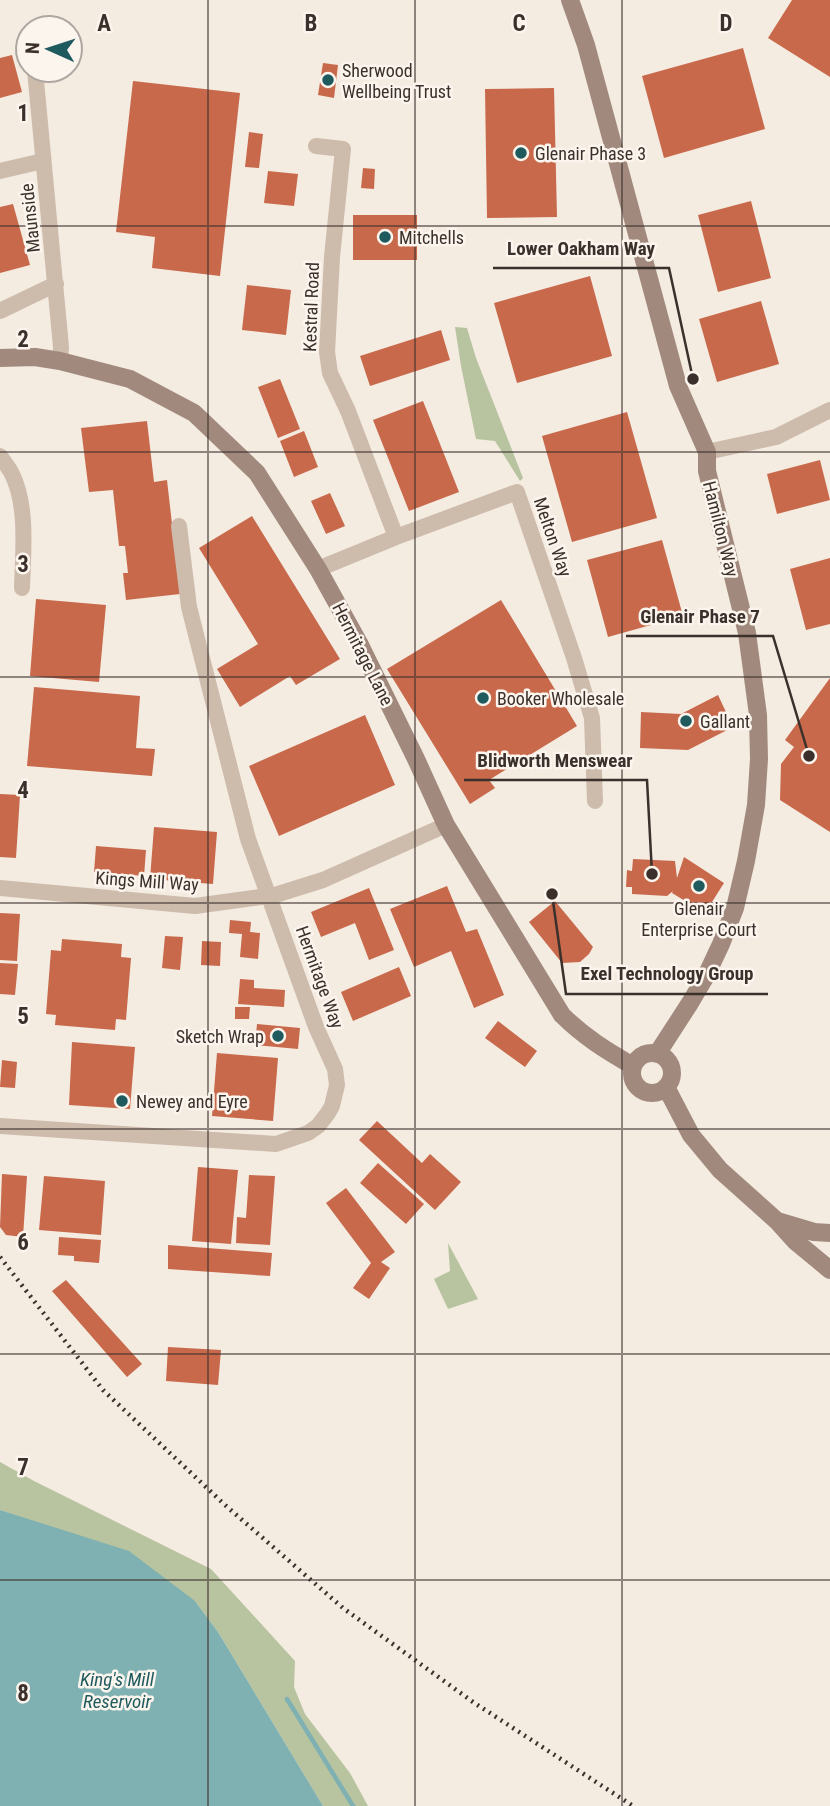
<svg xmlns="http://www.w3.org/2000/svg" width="830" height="1806" font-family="'Roboto Condensed',sans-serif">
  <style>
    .green { fill: #b8c4a0 }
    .water { fill: #7fb0b2 }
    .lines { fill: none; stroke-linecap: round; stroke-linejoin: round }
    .stream { stroke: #7fb0b2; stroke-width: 4.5 }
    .building { fill: #c8694b }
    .street { stroke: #cdbbac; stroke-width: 16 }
    .secondary { stroke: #a18a7d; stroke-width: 18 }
    .rail { stroke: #3b302b; stroke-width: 4.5; stroke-dasharray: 2 5; stroke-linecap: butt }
    .grid { fill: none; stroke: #3b302b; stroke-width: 2; stroke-opacity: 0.55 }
    .poi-dot { fill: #1f5a5e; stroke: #fbf5ee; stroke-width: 2.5 }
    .labels { text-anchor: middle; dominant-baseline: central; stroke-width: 5; stroke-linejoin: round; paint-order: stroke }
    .poi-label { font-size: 18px; fill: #3b302b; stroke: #fbf5ee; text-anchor: start }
    .street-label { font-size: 18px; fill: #3b302b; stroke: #fbf5ee }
    .water-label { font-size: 19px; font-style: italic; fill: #1f5a5e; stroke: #fbf5ee }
    .grid-label { font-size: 23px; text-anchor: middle; font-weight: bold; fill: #3b302b; stroke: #fbf5ee; stroke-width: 5; stroke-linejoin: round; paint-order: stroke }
    .leader { fill: none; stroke: #3b302b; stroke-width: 2.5 }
    .callout-dot { fill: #3b302b; stroke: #fbf5ee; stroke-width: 2.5 }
    .callout-label { font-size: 19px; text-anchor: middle; font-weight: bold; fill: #3b302b; stroke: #fbf5ee; stroke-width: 5; stroke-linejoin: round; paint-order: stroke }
  </style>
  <rect width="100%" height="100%" fill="#f4ebe1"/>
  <!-- green -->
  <path class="green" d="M455,327L467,328L476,358L523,478L520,481L495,441L476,439L461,366Z
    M448,1243L478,1299L448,1309L434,1279L450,1271Z
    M0,1462L34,1481L211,1569L295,1661L294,1687L305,1714L350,1773L368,1806H323L218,1632L195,1601L38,1523L0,1510Z"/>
  <!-- water -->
  <path class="water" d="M0,1510L129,1551L195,1601L218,1632L323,1806H0Z"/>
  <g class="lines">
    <!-- stream -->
    <path class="stream" d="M287,1699L353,1806"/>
  </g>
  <!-- building -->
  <path class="building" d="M792,0H830V77L768,38Z
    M743,48L765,129L664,158L642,76Z
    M12,55L22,92L0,98V58Z
    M323,63L338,65L334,98L318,95Z
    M133,81L240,93L220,276L152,268L155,237L116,232Z
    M554,88L557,217L487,218L485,89Z
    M249,132L263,134L259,168L245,167Z
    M363,168L375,169L374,189L361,188Z
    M268,171L298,174L294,206L264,203Z
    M751,201L771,278L718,292L698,215Z
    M13,204L30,265L0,273V207Z
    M353,215H417V260H353Z
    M590,276L612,356L517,383L494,303Z
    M247,285L291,290L286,335L242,330Z
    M761,301L779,364L717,382L699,319Z
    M441,330L450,360L370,386L360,356Z
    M280,379L300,429L278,438L258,387Z
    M423,401L459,492L409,511L373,420Z
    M627,412L657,518L572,542L542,436Z
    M147,421L154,482L167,480L180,594L126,600L123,573H128L125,546H119L113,490L89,492L81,428Z
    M304,431L318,467L294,477L280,441Z
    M820,460L830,500L777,514L767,474Z
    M330,493L345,526L326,534L311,501Z
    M252,516L340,659L296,685L290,676L240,707L217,669L258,644L199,548Z
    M662,540L683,616L608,637L587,560Z
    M830,558V624L806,630L790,569Z
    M36,599L106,605L99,682L30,676Z
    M501,600L577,726L489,780L495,788L470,804L387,669Z
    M830,678V832L780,800L781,764L794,747L785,740Z
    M34,687L140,696L136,748L155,749L152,776L27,766Z
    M718,695L733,727L688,750L640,748L641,712L681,714Z
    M365,715L395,785L279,836L249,766Z
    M0,794L20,795L16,858L0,857Z
    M154,827L217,832L213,884L150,879Z
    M96,846L146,850L144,876L94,872Z
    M684,857L724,883L705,913L672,893L673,891L667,896L632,894V887H626L627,870L632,871L633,859L675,861L677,878Z
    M447,886L466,932L477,929L504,995L474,1008L451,951L414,967L390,909Z
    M369,888L394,950L369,960L355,923L321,937L311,912Z
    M555,901L593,947L589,954L580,962L562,963L529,922Z
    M0,913L20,914L17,961L0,960Z
    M230,920L251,922L250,932L260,933L258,959L240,957L242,934L229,933Z
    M165,936L183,937L180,970L162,968Z
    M62,939L122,944L121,957L131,958L126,1020L116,1019L115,1030L55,1025L56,1015L46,1014L51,950L61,951Z
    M202,941L221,942L220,966L201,965Z
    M0,963L18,964L15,995L0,994Z
    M399,967L411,996L353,1021L341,992Z
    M240,979L254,980V988L285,990L284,1007L238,1004Z
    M235,1007H250L249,1019H235Z
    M498,1021L537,1051L525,1067L485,1038Z
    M257,1024L300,1028L298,1049L255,1045Z
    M72,1042L135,1047L130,1109L69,1105Z
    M217,1053L278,1058L273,1121L212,1116Z
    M2,1060L17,1062L15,1088L0,1087Z
    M377,1121L422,1163L430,1154L461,1182L435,1210L359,1140Z
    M378,1163L424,1204L406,1224L360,1183Z
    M198,1167L238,1170L231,1244L192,1241Z
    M2,1174L27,1176L23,1237L6,1235L0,1227Z
    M249,1175L275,1176L270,1245L236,1243L237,1217L246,1218Z
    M44,1176L105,1181L101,1235L39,1230Z
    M346,1188L395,1252L381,1262L390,1268L369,1299L353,1288L371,1263L326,1203Z
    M59,1237L101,1240L99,1263L74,1261V1256L58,1255Z
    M168,1245L272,1253L270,1276L168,1269Z
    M66,1280L142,1364L127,1377L52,1291Z
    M168,1347L221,1350L218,1385L166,1381Z"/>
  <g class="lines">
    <!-- street -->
    <path class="street" d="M35,70L61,347L60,361
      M316,146L343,149L332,257L327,352L330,373L348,411L396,537
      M0,171L43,161
      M0,311L56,284
      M707,452L776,437L830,410
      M0,456C4,462 9,468 12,474C28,506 23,553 22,588
      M318,569L396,537L517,492L574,658L592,718L595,801
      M0,888L195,906L275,895L323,880L446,825
      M0,1126L276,1144L308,1133L318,1126L328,1113L332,1106L337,1085L335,1069L316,1027L248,839L189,607L179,526"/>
    <!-- secondary -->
    <path class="secondary" d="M570,0L586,45L678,386L707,452V471L747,633L758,715L759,759L756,805L746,861L735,908L721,944L706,976L690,1003L657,1054
      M0,358L35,357L60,361L130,379L194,413L257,473L318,569L359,643L416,759L446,825L562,1015C584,1037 607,1051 633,1066
      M632 1073a20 20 0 1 1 40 0a20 20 0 1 1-40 0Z
      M666,1087L691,1135L720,1170L777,1221L795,1241L830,1270
      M777,1221L814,1232L830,1233"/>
    <!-- rail -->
    <path class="rail" d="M0,1257L103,1390L225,1505L343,1608L473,1702L633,1806"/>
  </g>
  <!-- grid -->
  <path class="grid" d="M208,0V1806M415,0V1806M622,0V1806M0,226H830M0,452H830M0,677H830M0,903H830M0,1129H830M0,1354H830M0,1580H830"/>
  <!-- markers -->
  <g class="poi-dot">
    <circle cx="328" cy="80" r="7"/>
    <circle cx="521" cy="153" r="7"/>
    <circle cx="385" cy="237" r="7"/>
    <circle cx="483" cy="698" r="7"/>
    <circle cx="686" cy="721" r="7"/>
    <circle cx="699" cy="886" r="7"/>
    <circle cx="278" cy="1036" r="7"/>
    <circle cx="122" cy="1101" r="7"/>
  </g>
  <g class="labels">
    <!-- poi labels -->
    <g class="poi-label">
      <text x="342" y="70">Sherwood<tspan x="342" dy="21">Wellbeing Trust</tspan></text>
      <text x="535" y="153">Glenair Phase 3</text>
      <text x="399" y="237">Mitchells</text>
      <text x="497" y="698">Booker Wholesale</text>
      <text x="700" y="721">Gallant</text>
      <text x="699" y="908" text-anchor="middle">Glenair<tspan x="699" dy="21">Enterprise Court</tspan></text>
      <text x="264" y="1036" text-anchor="end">Sketch Wrap</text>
      <text x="136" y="1101">Newey and Eyre</text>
    </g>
    <!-- street labels -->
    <g class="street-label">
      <text transform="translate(30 218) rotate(-96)">Maunside</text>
      <text transform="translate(311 307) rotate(-88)">Kestral Road</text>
      <text transform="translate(721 529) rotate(76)">Hamilton Way</text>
      <text transform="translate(553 537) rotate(71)">Melton Way</text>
      <text transform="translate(363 654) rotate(63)">Hermitage Lane</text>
      <text transform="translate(147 881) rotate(4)">Kings Mill Way</text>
      <text transform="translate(320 977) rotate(70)">Hermitage Way</text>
    </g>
    <!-- water labels -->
    <g class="water-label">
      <text x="117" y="1679">King's Mill<tspan x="117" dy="22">Reservoir</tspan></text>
    </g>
  </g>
  <g class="grid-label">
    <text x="104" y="31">A</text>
    <text x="311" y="31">B</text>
    <text x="519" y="31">C</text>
    <text x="726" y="31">D</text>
    <text x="23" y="121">1</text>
    <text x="23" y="347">2</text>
    <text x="23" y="572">3</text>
    <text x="23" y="798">4</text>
    <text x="23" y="1024">5</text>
    <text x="23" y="1250">6</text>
    <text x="23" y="1475">7</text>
    <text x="23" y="1701">8</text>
  </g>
  <!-- callouts -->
  <path class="leader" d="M693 379L669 268H493M809 756L773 636H626M652 874L647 780H464M552 894L566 994H768"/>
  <g class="callout-dot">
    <circle cx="693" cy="379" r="7"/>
    <circle cx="809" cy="756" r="7"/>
    <circle cx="652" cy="874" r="7"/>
    <circle cx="552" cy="894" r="7"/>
  </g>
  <g class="callout-label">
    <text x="581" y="255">Lower Oakham Way</text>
    <text x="700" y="623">Glenair Phase 7</text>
    <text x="555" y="767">Blidworth Menswear</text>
    <text x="667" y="980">Exel Technology Group</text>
  </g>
  <!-- north arrow -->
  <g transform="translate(49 49) rotate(273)"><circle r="33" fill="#fbf5ee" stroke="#aea6a0" stroke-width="2"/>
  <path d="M0-5L12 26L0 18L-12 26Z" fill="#1f5a5e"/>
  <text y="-10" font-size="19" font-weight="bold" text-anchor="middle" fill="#3b302b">N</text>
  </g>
</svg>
